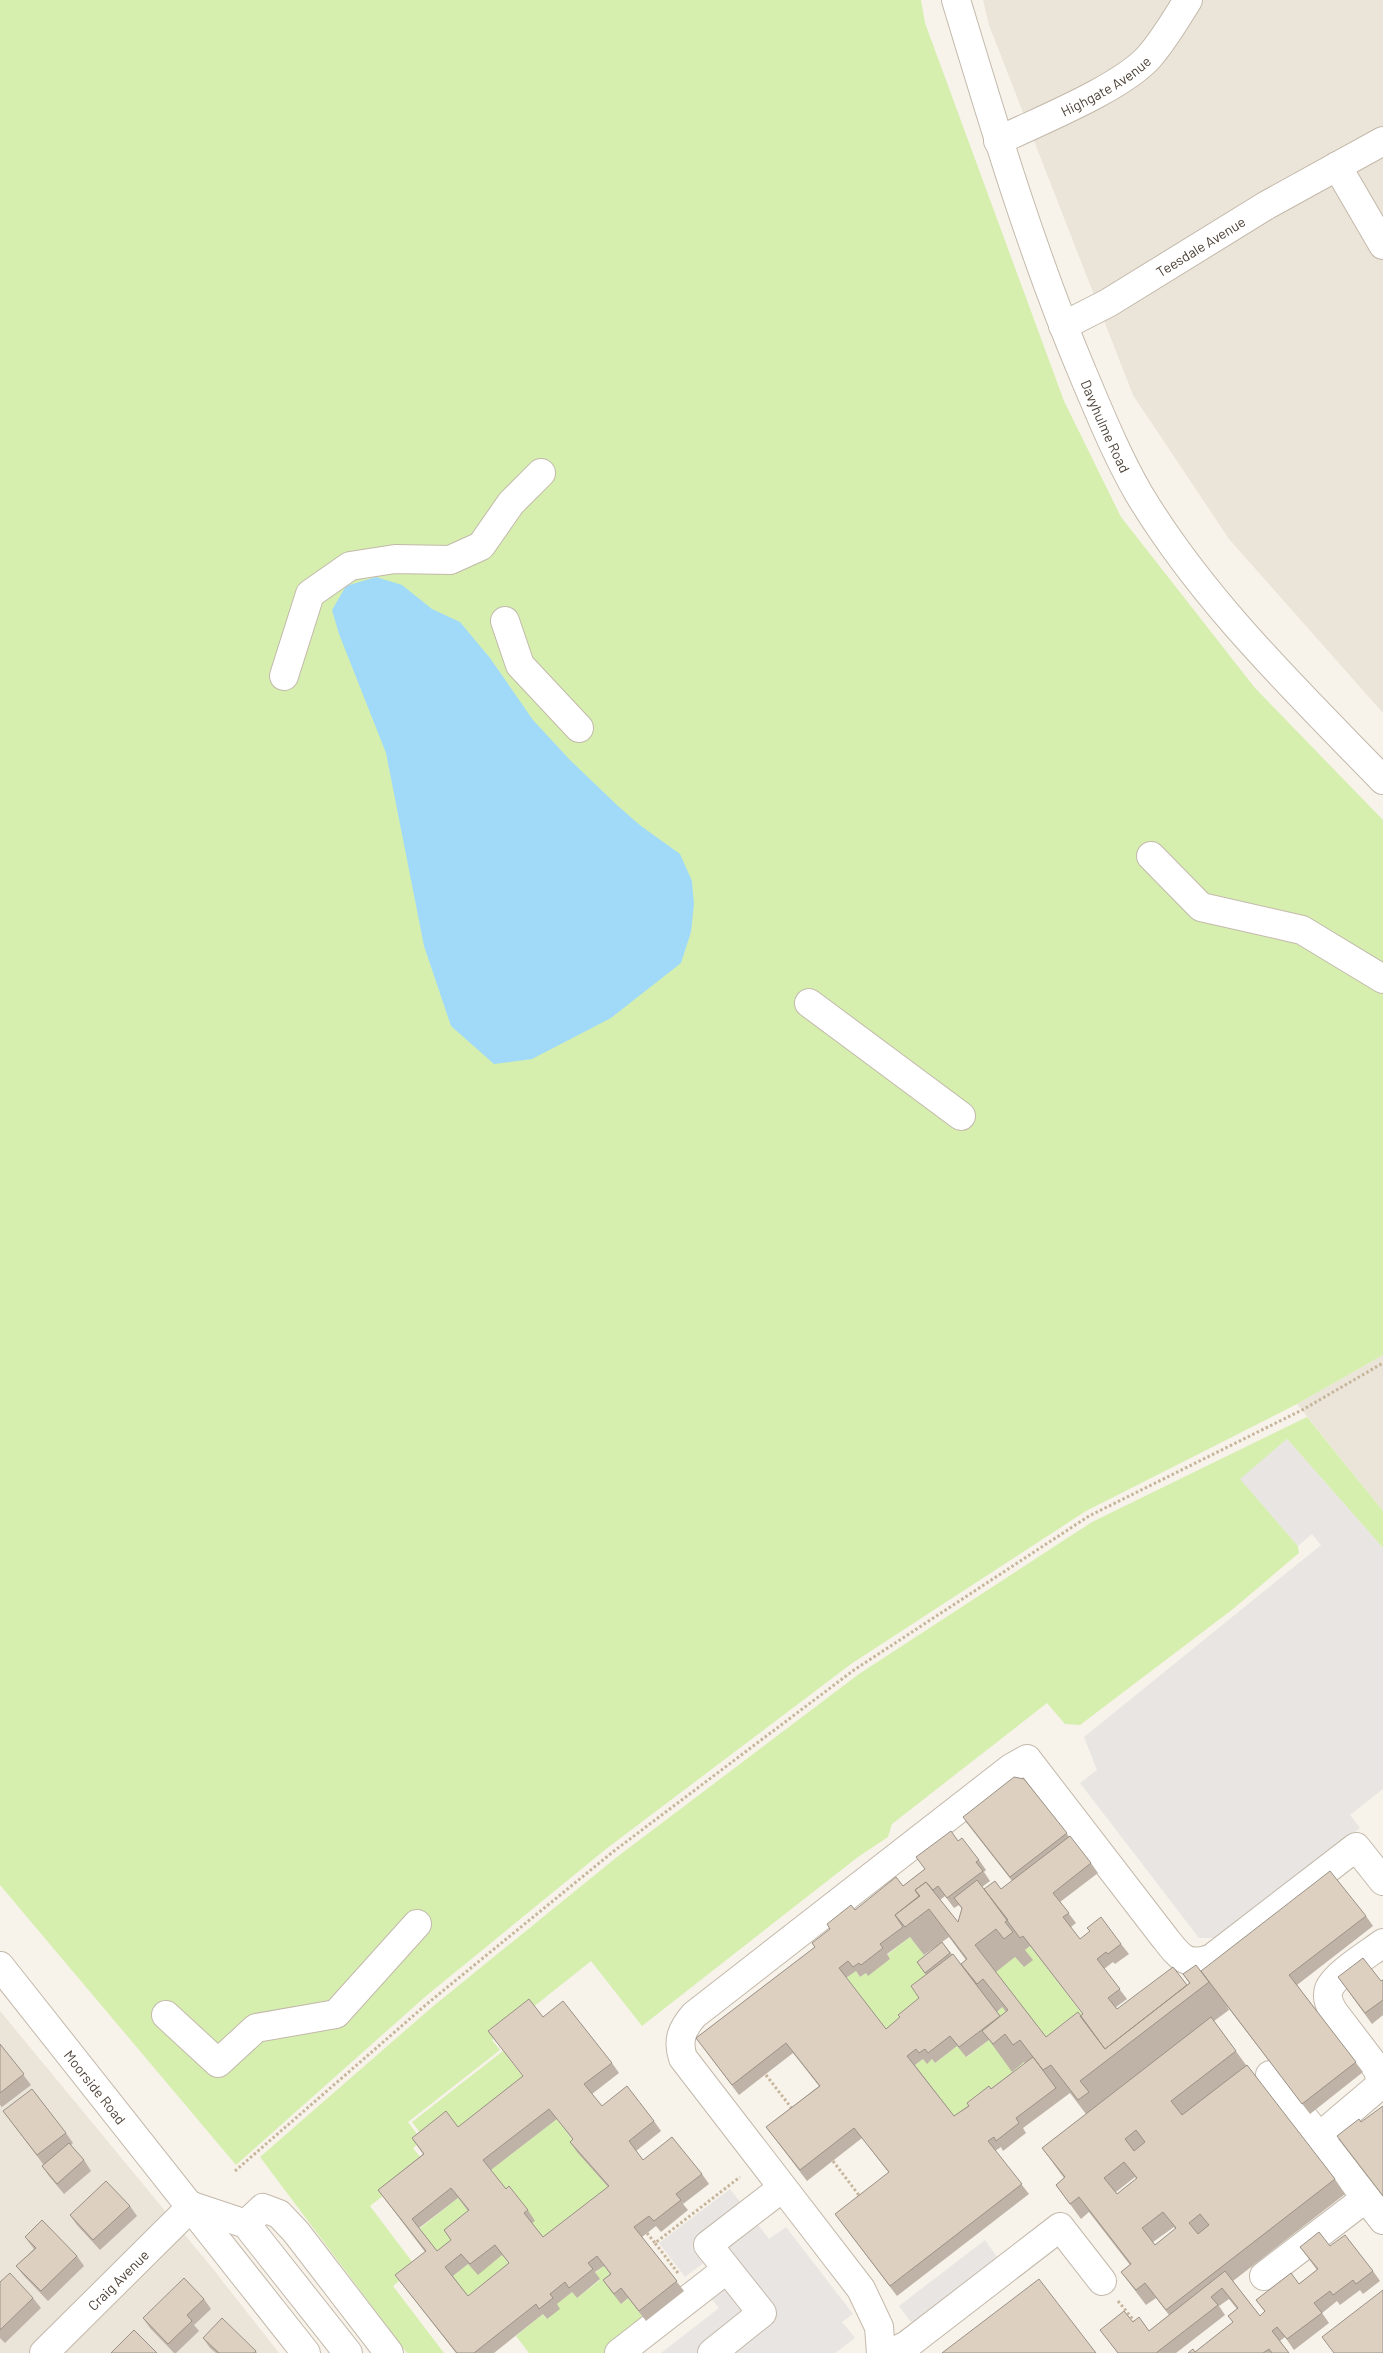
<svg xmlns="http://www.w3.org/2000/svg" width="1383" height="2353" font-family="Barlow,sans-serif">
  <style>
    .residential { fill: #ebe4d8 }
    .green { fill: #d6efaf }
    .parking { fill: #e8e5e2 }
    .water { fill: #a1daf9 }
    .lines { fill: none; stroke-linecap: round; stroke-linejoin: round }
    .minor-casing { stroke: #c3b9ab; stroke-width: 30 }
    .path { stroke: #c7b59b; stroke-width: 3; stroke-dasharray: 2.5 2.5; stroke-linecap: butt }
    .minor { stroke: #fff; stroke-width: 28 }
    .wall { fill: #beb3a6; fill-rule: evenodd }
    .building { fill: #ddd0c1; stroke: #9b9287; fill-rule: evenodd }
    .labels { text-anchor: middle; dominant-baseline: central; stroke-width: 4; stroke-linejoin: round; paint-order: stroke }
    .street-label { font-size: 14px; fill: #4c4237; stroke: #fff }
  </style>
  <rect width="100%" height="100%" fill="#f7f2ea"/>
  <!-- residential -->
  <path class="residential" d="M983,0H1383V713L1229,539L1133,395L989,25Z
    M1383,1355V1511L1297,1404Z
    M0,2011L213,2269L279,2353H0Z"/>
  <!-- green -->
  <path class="green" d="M0,0H921L925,23L1064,401L1121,517L1255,688L1383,820V1355L1297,1404L1086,1511L851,1664L606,1849L426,1996L236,2165L0,1885Z
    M1307,1417L1383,1511V1548L1287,1439L1241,1479L1298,1546L1299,1553L1233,1609L1080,1725L1065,1724L1047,1703L892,1824L888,1837L858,1857L642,2026L591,1961L492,2040L500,2050L408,2122L422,2141L413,2148L425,2163L370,2206L416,2267L393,2286L444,2353H407L260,2157L431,2008L617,1857L859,1674L1092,1522Z
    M910,1937L929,1961L933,1984L927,2009L893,2039L846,1978L856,1971L860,1977L866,1973L868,1975L890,1959L887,1955Z
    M1030,1946L1090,2024L1066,2065L994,1973L1015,1957L1024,1967L1025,1950Z
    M1002,2007L1028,2038L1012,2072L1024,2062L1032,2073L961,2127L914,2066L923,2059L927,2063L932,2059L935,2063L957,2046L967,2057L1007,2026L997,2012Z
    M503,2051L530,2086L465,2137L427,2142L412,2122Z
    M557,2119L580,2150L578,2152L616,2196L550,2247L491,2170Z
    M458,2198L476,2221L444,2261L419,2229Z
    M502,2255L516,2273L476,2306L452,2277L468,2264L478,2274Z
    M604,2266L618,2284L621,2304L628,2298L646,2321L606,2353H529L516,2336L543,2314L546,2319L557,2304L572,2292L577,2298L600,2280L595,2273Z"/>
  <!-- parking -->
  <path class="parking" d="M1287,1439L1383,1548V1789L1350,1815L1360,1828L1215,1938H1199L1080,1783L1097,1770L1084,1737L1321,1545L1312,1534L1298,1546L1240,1479Z
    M730,2189L769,2239L786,2227L853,2314L842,2322L855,2338L835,2353H661L719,2308L710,2297L725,2285L706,2261L685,2277L659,2243Z
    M985,2240L1000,2261L914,2326L899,2306Z"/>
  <!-- water -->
  <path class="water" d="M376,577L402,585L432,609L460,622L490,658L533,720L570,760L618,806L641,826L680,854L692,881L694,904L691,932L681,963L611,1018L532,1059L494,1064L451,1026L424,946L386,753L339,634L332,610L346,586Z"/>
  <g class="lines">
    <defs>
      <g id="minor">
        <path id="s1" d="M956,0C994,126 1032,253 1083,374C1100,414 1117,456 1139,494C1204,602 1296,690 1383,780"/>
        <path id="s2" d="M998,141C1039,121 1120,89 1149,57C1164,40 1176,19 1188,0"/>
        <path d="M1337,166L1383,245"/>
        <path id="s3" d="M1063,326L1108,303L1267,205L1383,141"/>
        <path d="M505,621L520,665L579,728"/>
        <path d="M284,676L310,594L350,566L395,559L450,560L481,546L511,503L541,473"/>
        <path d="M1151,856L1201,907L1302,930L1383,979"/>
        <path d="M809,1003L961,1116"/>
        <path d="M1383,1943C1370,1953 1335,1974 1329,1989C1326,1997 1329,2004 1333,2011L1378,2070L1380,2080L1378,2087L1319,2137L1383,2220"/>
        <path id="s4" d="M0,1966L306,2353"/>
        <path d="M166,2015L218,2063L256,2028L336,2014L417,1924"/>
        <path d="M1270,2075L1319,2137"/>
        <path d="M192,2206L246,2224L348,2353"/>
        <path d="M246,2224L263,2208L279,2214L296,2232L389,2353"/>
        <path d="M1264,2276L1366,2198"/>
        <path id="s5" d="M44,2353L192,2206"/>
        <path d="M619,2353L727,2269"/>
        <path d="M712,2353L762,2313L708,2245L782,2188"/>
        <path d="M881,2353L879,2327L861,2289L683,2058C677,2040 682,2029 694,2015L1011,1768L1027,1759L1164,1937C1179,1956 1186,1968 1212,1958L1356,1847L1383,1881"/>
        <path d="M881,2353H891L907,2345L1060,2227L1102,2281"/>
      </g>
    </defs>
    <!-- minor casing -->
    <use href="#minor" class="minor-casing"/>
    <!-- path -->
    <path class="path" d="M766,2075L793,2110
      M833,2161L861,2198
      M235,2171L428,2003L614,1851L854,1670L1089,1516L1304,1409L1383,1363
      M647,2233L655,2243
      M678,2273L655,2243L740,2177
      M1118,2301L1136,2323"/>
    <!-- minor -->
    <use href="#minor" class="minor"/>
  </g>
  <!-- wall -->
  <path class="wall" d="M1024,1779L1069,1837L1091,1863L1098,1873L1060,1902L1076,1923L1071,1927L1080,1939L1121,1944L1129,1954L1115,1964L1113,1962L1104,1969L1127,1999L1116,2007L1117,2009L1187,1985L1189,1983L1183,1974L1201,1971L1366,1916L1373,1926L1297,1985L1363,2072L1310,2114L1226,2005L1229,2010L1214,2021L1246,2065L1335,2179L1345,2194L1233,2281L1260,2316L1265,2312L1256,2300L1299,2284L1317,2270L1300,2247L1330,2246L1373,2271L1380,2281L1363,2294L1360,2290L1340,2305L1337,2301L1322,2313L1329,2323L1294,2350L1285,2337L1280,2341L1289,2353H1188L1195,2352L1233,2322L1228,2316L1237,2309L1229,2299L1219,2306L1225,2315L1176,2353H1118L1100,2330L1133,2322L1149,2331L1169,2315L1156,2298L1146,2305L1121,2272L1130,2265L1089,2212L1081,2219L1056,2185L1064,2178L1042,2148L1086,2114L1070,2093L1023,2128L1026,2133L1003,2151L1001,2147L995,2151L1029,2194L897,2296L835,2214L889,2173L862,2138L807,2181L766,2127L819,2086L793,2053L739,2095L696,2038L815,1947L855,1910L903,1886L925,1869L958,1841L979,1860L986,1870L984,1872L990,1881L982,1887L984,1889H1001L1012,1881L966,1822ZM945,1896L954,1908L959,1905L962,1909L958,1922L940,1900ZM910,1937L924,1955L938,1945L917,1962L926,1975L919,1999L900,2017L886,2029L846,1978L856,1971L860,1977L866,1973L868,1976L890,1959L887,1954ZM949,1937L966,1960L961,1964L973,1980L942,1942ZM1030,1946L1083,2014L1046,2037L996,1972L1015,1957L1024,1967L1033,1960L1025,1950ZM1002,2007L1006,2012L1000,2016L997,2012ZM989,2040L1012,2072L1024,2062L1025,2063L954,2116L915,2065L923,2059L927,2064L932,2059L935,2063L957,2046L966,2057ZM1135,2177L1136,2179L1117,2194L1116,2192ZM1174,2227L1175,2229L1155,2245L1153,2242Z
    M1338,1977L1381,1981L1383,1980V2015L1372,2024Z
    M543,2017L612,2063L619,2073L592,2094L602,2106L654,2121L661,2131L636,2151L643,2160L702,2174L709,2184L683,2204L688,2210L661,2232L656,2226L642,2237L684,2291L646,2321L628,2298L621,2304L610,2290L603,2280L610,2274L604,2266L595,2272L600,2279L577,2298L572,2292L557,2304L560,2309L547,2319L543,2314L494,2353H456L395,2275L425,2252L378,2190L423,2154L412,2138L458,2127L523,2076L488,2031ZM557,2119L573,2140L570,2142L577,2152L608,2187L543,2237L532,2223L535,2221L528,2210L506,2189L491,2170ZM458,2198L468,2211L444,2230L451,2240L437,2251L419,2228ZM502,2255L509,2263L468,2296L453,2276L468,2264L478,2275Z
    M0,2044L31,2085L2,2107L0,2105Z
    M3,2111L66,2133L73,2143L71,2145L84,2160L91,2171L64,2194L49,2176L42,2166L43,2164Z
    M130,2206L137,2216L100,2250L77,2225L70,2215Z
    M25,2237L77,2256L84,2266L48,2301L24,2276L16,2266L34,2249Z
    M0,2282L33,2298L41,2308L5,2343L0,2338Z
    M204,2299L211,2309L194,2325L199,2331L176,2353H174L150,2328L143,2318Z
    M203,2338L256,2351L257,2353H216L210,2348Z"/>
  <!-- building -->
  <path class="building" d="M1014,1777L1024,1779L1067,1833L1010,1877L963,1817Z
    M951,1831L958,1841L962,1838L979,1860L976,1862L983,1871L947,1898L938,1886L933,1890L926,1882L915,1890L919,1896L895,1915L903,1927L880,1944L883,1948L861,1965L859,1963L853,1967L848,1961L839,1968L886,2029L900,2017L898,2015L919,1998L911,1986L953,1954L1000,2016L959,2047L950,2036L928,2053L925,2049L919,2053L916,2049L907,2056L954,2116L969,2106L967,2103L989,2086L991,2089L1033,2057L1056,2088L1016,2118L1019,2123L996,2141L994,2137L988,2141L1022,2184L890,2286L835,2214L889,2172L854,2128L800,2170L766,2127L820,2086L786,2043L732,2085L696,2038L815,1947L812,1943L830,1929L827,1924L851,1905L855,1910L896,1877L903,1886L925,1869L916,1857Z
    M1070,1836L1091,1863L1053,1893L1069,1913L1063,1917L1080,1939L1090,1931L1087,1928L1101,1917L1121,1944L1108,1954L1106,1952L1097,1959L1120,1989L1108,1998L1117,2009L1173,1967L1187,1985L1105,2049L1080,2016L1083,2014L1023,1936L1020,1938L984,1889L995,1881L1001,1889Z
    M1330,1871L1366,1916L1289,1975L1356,2062L1302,2104L1201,1971Z
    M977,1880L1008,1920L1005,1922L1013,1932L1004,1939L996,1929L975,1945L1046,2037L1078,2012L1105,2049L1190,1983L1183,1974L1196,1965L1209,1982L1080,2081L1089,2092L1078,2100L1051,2065L1043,2070L1020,2040L1013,2045L1005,2034L993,2044L982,2031L1008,2010L983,1979L977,1984L961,1964L967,1959L929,1909L905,1927L895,1915L920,1896L915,1890L926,1882L958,1922L962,1908L954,1898Z
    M942,1942L950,1953L925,1973L917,1962Z
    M1363,1958L1381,1981L1383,1980V2000L1365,2013L1338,1977Z
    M529,1999L543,2017L563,2001L612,2063L584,2084L602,2106L627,2086L654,2121L629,2141L643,2160L672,2137L702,2174L676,2194L681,2200L654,2221L649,2216L634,2227L677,2281L639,2311L621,2288L614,2294L603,2280L611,2274L597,2256L588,2263L593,2269L569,2288L565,2282L550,2294L553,2298L539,2309L536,2304L474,2353H457L395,2275L426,2251L378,2190L424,2154L412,2138L446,2111L458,2127L523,2076L488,2031ZM549,2109L573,2139L570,2142L609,2186L543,2237L524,2213L528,2210L509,2186L506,2189L483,2160ZM451,2188L469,2210L444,2230L451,2240L437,2251L412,2219ZM495,2245L509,2263L468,2296L445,2267L461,2254L470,2264Z
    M1211,2017L1236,2051L1171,2101L1182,2115L1247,2065L1335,2179L1166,2310L1145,2283L1136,2290L1121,2272L1131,2264L1079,2197L1070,2204L1056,2185L1065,2177L1042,2148ZM1136,2130L1145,2142L1134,2151L1125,2139ZM1124,2162L1137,2178L1117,2194L1104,2178ZM1163,2212L1176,2228L1155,2245L1142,2228ZM1200,2214L1209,2225L1198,2234L1189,2223Z
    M0,2044L24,2074L0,2093Z
    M32,2089L66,2133L37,2155L3,2111Z
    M1383,2106V2196L1337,2136L1359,2119L1361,2122Z
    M69,2143L84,2160L57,2184L42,2166Z
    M106,2181L130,2206L93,2240L70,2215Z
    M42,2220L77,2256L41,2291L16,2266L36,2248L25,2237Z
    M1319,2232L1330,2246L1345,2235L1373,2271L1356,2284L1353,2280L1333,2295L1330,2291L1314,2303L1322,2313L1287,2339L1277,2327L1272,2331L1289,2353H1272L1269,2349L1263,2353H1188L1193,2349L1195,2352L1233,2322L1228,2316L1238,2308L1222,2288L1211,2297L1218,2305L1156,2353H1118L1100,2330L1124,2311L1133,2322L1139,2317L1149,2331L1225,2271L1260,2316L1265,2311L1256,2300L1291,2273L1299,2284L1318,2269L1300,2247Z
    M10,2273L33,2298L0,2330V2282Z
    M184,2278L204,2299L187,2315L192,2321L168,2344L143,2318Z
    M1039,2279L1096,2353H942Z
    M1383,2290V2353H1334L1322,2337Z
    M222,2318L256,2351L254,2353H219L203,2338Z
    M134,2330L157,2353H111Z"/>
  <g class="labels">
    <!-- street labels -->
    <g class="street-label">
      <text stroke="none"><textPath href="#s2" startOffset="121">Highgate Avenue</textPath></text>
      <text stroke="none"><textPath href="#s3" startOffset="159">Teesdale Avenue</textPath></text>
      <text stroke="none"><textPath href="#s1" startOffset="452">Davyhulme Road</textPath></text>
      <text stroke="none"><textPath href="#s4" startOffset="154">Moorside Road</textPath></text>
      <text stroke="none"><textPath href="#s5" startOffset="104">Craig Avenue</textPath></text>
    </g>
  </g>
</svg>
